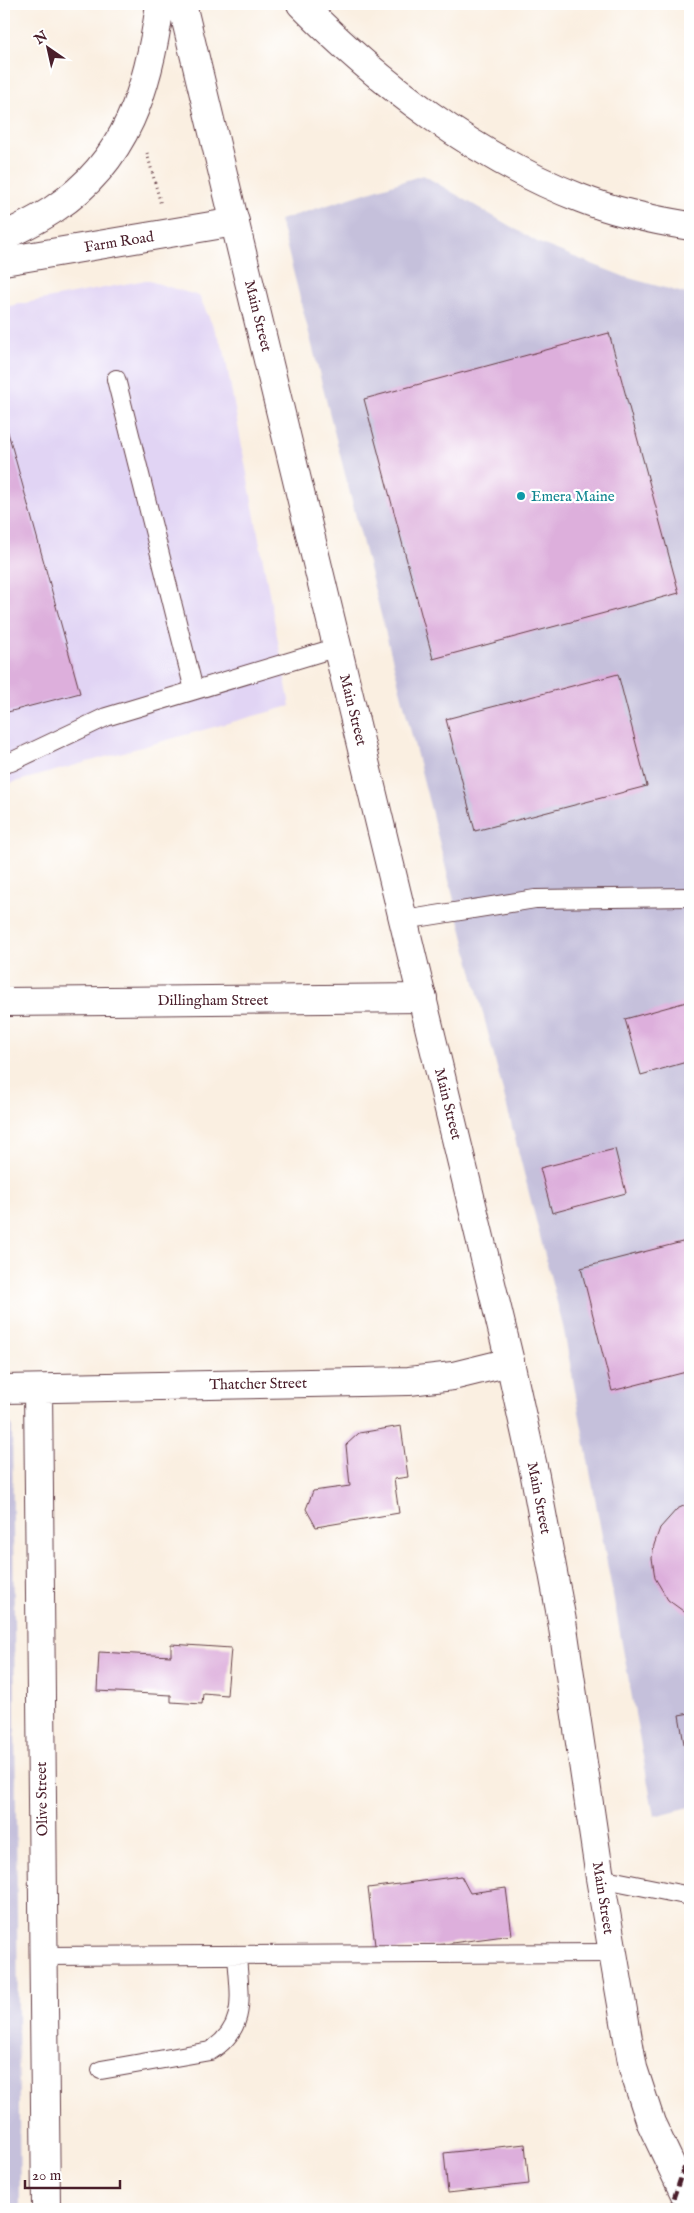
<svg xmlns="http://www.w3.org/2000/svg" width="694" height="2213" font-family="'IM FELL English',serif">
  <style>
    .built { fill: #e1d4f4 }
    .industrial { fill: #c5c0db }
    .building { fill: #ddafdc }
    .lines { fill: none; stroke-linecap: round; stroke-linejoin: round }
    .service-casing { stroke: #643e46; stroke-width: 20 }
    .minor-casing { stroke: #643e46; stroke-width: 30 }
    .tertiary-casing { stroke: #643e46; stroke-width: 30 }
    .primary-casing { stroke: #643e46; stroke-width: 30 }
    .motorway-casing { stroke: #643e46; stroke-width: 30 }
    .path { stroke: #643e46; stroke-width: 3; stroke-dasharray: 1 4; stroke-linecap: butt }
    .service { stroke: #fff; stroke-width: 18 }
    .minor { stroke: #fff; stroke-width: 28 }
    .tertiary { stroke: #fff; stroke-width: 28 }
    .primary { stroke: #fff; stroke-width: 28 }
    .motorway { stroke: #fff; stroke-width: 28 }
    .rail { stroke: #4a1f2b; stroke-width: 4; stroke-dasharray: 8 4; stroke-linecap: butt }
    .culture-dot { fill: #0f9aa8; stroke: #fff; stroke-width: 2 }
    .labels { text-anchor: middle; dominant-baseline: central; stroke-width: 4.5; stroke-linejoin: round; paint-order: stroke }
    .street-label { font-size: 15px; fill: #4a1f2b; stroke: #fff }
    .culture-label { font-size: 15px; fill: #0d838f; stroke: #fff; text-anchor: start }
  </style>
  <rect width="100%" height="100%" fill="#fff"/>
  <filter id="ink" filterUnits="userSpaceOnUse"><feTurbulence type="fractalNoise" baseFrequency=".02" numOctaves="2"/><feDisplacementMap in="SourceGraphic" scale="10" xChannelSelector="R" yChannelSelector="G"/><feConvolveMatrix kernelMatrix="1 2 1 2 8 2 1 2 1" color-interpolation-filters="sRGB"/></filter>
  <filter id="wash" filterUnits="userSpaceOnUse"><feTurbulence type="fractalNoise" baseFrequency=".0096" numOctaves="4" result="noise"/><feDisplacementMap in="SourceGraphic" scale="20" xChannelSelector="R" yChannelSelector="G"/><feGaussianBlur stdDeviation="1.12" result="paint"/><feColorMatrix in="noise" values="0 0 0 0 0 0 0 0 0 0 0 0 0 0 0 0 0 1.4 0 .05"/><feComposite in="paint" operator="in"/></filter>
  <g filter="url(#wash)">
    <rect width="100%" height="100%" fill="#faefe1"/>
    <!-- built -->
    <path class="built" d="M146,280L199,296L224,350L290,706L4,785V307Z"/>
    <!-- industrial -->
    <path class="industrial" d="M423,175L539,243L625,277L690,295V1807L654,1816L563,1326L280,220Z
      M4,1424H12L20,2209H4Z"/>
    <g id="blocks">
      <!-- building -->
      <path class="building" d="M609,333L679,593L433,659L364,399Z
        M4,418L80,693L4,713Z
        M618,674L647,786L475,831L446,719Z
        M690,1001V1061L641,1075L625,1019Z
        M615,1149L626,1193L552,1213L540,1168Z
        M690,1240V1371L612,1391L581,1268Z
        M401,1426L408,1477L394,1479L399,1513L316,1527L306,1509L313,1491L350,1486L346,1445L359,1433Z
        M690,1503V1616L668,1600L655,1578L652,1558L654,1545L660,1528L677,1509Z
        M171,1644L231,1648L227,1695L203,1693L202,1704L171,1702V1695L97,1691L99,1652L171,1656Z
        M690,1713V1760L687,1761L679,1715Z
        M461,1876L470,1893L506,1888L512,1935L376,1953L368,1888Z
        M525,2144L529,2184L448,2193L444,2153Z"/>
    </g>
  </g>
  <g filter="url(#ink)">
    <use href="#blocks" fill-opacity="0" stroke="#643e46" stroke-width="1"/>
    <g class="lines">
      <defs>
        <path id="service" d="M116,379L194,690
          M4,764L11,762L106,717L338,647
          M404,920L535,899L690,897
          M600,1878L690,1896
          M43,1956L613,1953
          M101,2070L210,2051C249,2027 239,1994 237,1955"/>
        <path id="minor" d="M4,1002L423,998
          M4,1389L409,1381L453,1376L510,1362
          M38,1389L46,2209"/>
        <path id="tertiary" d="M4,261L235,222"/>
        <path id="primary" d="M182,4L510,1362L535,1476L562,1621L600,1878L633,2068L651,2123L690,2205
          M4,236C21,228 38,220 54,209C127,161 149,87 160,4"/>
        <path id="motorway" d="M301,4C378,83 477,158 580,198C615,212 653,220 690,226"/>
      </defs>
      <!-- service casing -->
      <use href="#service" class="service-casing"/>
      <!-- minor casing -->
      <use href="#minor" class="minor-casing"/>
      <!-- tertiary casing -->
      <use href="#tertiary" class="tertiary-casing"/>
      <!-- primary casing -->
      <use href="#primary" class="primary-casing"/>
      <!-- motorway casing -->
      <use href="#motorway" class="motorway-casing"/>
      <!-- path -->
      <path class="path" d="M147,153L161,205"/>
      <!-- service -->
      <use href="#service" class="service"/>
      <!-- minor -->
      <use href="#minor" class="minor"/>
      <!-- tertiary -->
      <use href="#tertiary" class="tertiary"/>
      <!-- primary -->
      <use href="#primary" class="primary"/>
      <!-- motorway -->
      <use href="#motorway" class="motorway"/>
      <!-- rail -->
      <path class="rail" d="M670,2209L690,2150"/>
    </g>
  </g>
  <!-- markers -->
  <circle class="culture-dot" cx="521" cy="496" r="5"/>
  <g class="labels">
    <!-- street labels -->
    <g class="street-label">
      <text transform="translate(119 242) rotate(-9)">Farm Road</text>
      <text transform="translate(258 316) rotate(76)">Main Street</text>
      <text transform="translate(353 710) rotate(76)">Main Street</text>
      <text x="213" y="1000">Dillingham Street</text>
      <text transform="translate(448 1104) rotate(76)">Main Street</text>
      <text transform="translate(258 1384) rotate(-1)">Thatcher Street</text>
      <text transform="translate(539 1498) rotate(79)">Main Street</text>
      <text transform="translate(42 1799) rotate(-91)">Olive Street</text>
      <text transform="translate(603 1898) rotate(81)">Main Street</text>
    </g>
    <!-- culture labels -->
    <g class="culture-label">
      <text x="531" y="496">Emera Maine</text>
    </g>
  </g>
  <!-- margin -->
  <rect width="694" height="2213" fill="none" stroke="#fff" stroke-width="20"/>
  <!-- north arrow -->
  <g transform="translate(48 48) rotate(326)" stroke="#ffffff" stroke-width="4" paint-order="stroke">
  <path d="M0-4L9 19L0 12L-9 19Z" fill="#4a1f2b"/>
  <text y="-8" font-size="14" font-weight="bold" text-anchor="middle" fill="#4a1f2b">N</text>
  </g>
  <!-- scale -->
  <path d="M25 2180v8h95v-8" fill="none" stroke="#4a1f2b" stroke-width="2.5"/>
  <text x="32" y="2180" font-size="15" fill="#4a1f2b" stroke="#ffffff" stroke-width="4" paint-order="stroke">20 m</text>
</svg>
